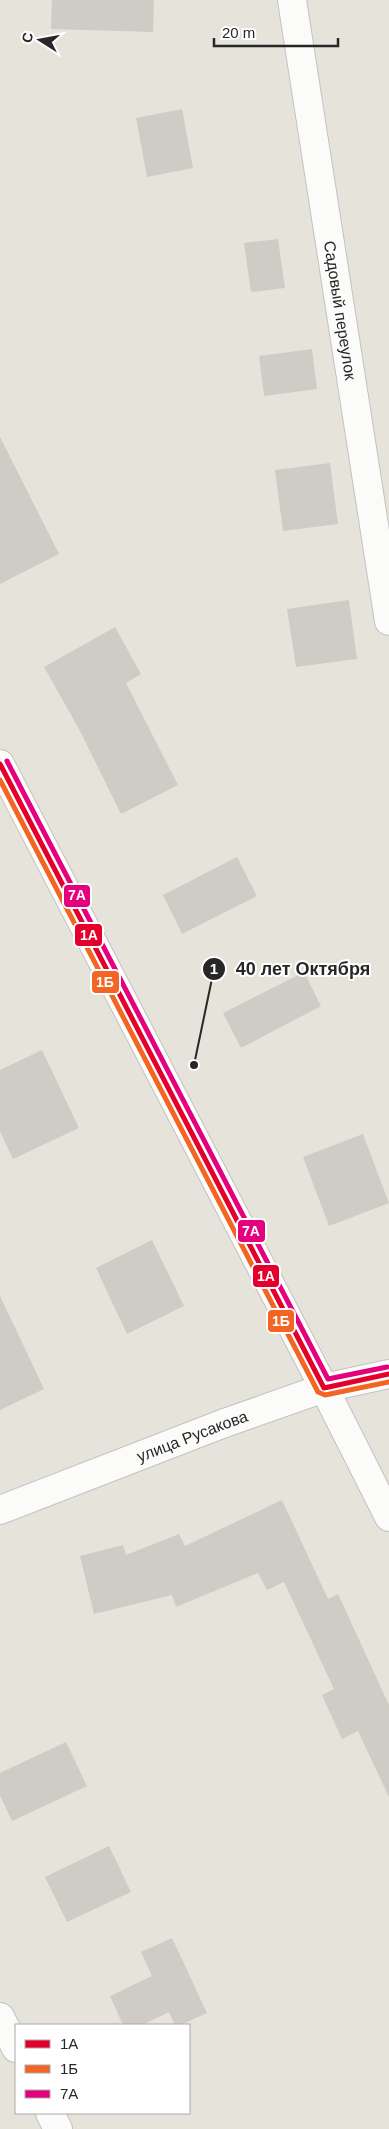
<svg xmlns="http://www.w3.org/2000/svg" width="389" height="2129" font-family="Arial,sans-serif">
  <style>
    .building { fill: #cfccc6 }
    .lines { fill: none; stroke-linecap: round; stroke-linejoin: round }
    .street-casing { stroke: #c2c2c2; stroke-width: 30 }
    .street { stroke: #fbfbfa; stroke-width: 28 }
    .bus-1-casing { stroke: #fff; stroke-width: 9 }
    .bus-2-casing { stroke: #fff; stroke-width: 9 }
    .bus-3-casing { stroke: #fff; stroke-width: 9 }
    .bus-1 { stroke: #e4002b; stroke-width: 5 }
    .bus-2 { stroke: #f26522; stroke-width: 5 }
    .bus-3 { stroke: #e5007d; stroke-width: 5 }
    .labels { text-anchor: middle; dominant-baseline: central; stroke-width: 4; stroke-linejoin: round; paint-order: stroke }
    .street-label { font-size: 16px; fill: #272727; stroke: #fff }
    .leader { fill: none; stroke: #272727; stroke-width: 2 }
    .callout-dot { fill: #272727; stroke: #fff; stroke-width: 2 }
    .mark-label { font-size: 15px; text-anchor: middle; font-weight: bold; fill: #fff }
    .callout-label { font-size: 18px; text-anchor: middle; font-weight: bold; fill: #272727; stroke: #fff; stroke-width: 4; stroke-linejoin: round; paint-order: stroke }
    .line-badge { stroke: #fff; stroke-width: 2 }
    .badge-label { font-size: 14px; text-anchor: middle; font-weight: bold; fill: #fff }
  </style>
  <rect width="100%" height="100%" fill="#e6e3db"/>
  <!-- building -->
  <path class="building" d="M52,0H154L153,32L51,29Z
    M182,109L193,168L147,177L136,118Z
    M278,239L285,288L251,292L244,243Z
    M312,349L317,389L264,396L259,356Z
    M0,437L59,554L0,584Z
    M330,463L338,524L283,531L275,470Z
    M349,600L357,659L296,667L287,609Z
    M115,627L141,674L126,683L178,785L121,814L79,729L44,667Z
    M237,857L257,896L182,934L163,895Z
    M304,972L321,1006L241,1048L223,1013Z
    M42,1050L79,1128L13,1159L0,1131V1070Z
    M363,1134L389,1203L329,1226L303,1157Z
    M152,1240L184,1306L127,1334L96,1268Z
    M0,1296L44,1389L0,1410Z
    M282,1500L328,1599L338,1594L389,1705V1797L358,1731L342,1739L322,1695L334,1689L284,1582L267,1590L258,1573L176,1607L172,1595L94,1614L80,1556L123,1545L126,1555L179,1534L185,1546Z
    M66,1742L87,1786L12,1821L0,1796V1773Z
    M109,1846L131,1892L67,1922L45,1877Z
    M172,1938L207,2013L180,2025H175L169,2012L142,2025H123L110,1996L152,1976L141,1952Z"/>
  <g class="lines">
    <defs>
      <g id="street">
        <path id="s1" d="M292,0L389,621"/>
        <path d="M0,764L324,1388L389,1517"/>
        <path id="s2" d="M0,1510L222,1424L324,1388L389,1374"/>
        <path d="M0,2017L16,2048"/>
        <path d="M50,2113L58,2129"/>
      </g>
    </defs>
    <!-- street casing -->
    <use href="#street" class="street-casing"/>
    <!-- street -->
    <use href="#street" class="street"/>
    <defs>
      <path id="bus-1" d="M0,764L324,1388L389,1374"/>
      <path id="bus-2" d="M0,780L318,1392L325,1395L389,1382"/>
      <path id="bus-3" d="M7,761L328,1379L387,1367"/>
    </defs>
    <!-- bus-1 casing -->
    <use href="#bus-1" class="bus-1-casing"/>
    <!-- bus-2 casing -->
    <use href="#bus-2" class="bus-2-casing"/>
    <!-- bus-3 casing -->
    <use href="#bus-3" class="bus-3-casing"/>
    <!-- bus-1 -->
    <use href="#bus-1" class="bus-1"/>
    <!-- bus-2 -->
    <use href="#bus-2" class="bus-2"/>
    <!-- bus-3 -->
    <use href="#bus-3" class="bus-3"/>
  </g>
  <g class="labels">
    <!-- street labels -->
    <g class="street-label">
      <text stroke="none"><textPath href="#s1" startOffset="314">Садовый переулок</textPath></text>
      <text stroke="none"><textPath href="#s2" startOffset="206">улица Русакова</textPath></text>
    </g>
  </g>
  <!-- callouts -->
  <path class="leader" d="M194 1065L214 969"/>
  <g class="callout-dot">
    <circle cx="194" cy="1065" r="5"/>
    <circle cx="214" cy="969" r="12"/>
  </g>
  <g class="mark-label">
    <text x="214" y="974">1</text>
  </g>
  <g class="callout-label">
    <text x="303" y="975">40 лет Октября</text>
  </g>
  <g class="line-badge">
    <rect x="63" y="884" width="28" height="24" rx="5" fill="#e5007d"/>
    <rect x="74" y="923" width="29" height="24" rx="5" fill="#e4002b"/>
    <rect x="91" y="970" width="29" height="24" rx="5" fill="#f26522"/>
    <rect x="237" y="1219" width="29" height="24" rx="5" fill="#e5007d"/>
    <rect x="252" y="1264" width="28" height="24" rx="5" fill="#e4002b"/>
    <rect x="267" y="1309" width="28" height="24" rx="5" fill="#f26522"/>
  </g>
  <g class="badge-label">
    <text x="77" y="900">7А</text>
    <text x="89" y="940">1А</text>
    <text x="105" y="987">1Б</text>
    <text x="251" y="1236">7А</text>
    <text x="266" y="1281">1А</text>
    <text x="281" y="1326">1Б</text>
  </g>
  <!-- legend -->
  <rect x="15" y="2024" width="175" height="90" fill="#ffffff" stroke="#a9a9a9"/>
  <rect x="25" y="2040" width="25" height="8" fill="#e4002b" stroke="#a9a9a9"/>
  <text x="60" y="2049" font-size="15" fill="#272727">1А</text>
  <rect x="25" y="2065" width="25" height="8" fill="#f26522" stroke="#a9a9a9"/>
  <text x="60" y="2074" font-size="15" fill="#272727">1Б</text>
  <rect x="25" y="2090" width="25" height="8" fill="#e5007d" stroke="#a9a9a9"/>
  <text x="60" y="2099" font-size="15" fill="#272727">7А</text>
  <!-- north arrow -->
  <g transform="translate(40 40) rotate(281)" stroke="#ffffff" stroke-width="4" paint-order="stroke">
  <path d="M0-4L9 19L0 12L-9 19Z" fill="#272727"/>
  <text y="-8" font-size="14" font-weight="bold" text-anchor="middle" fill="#272727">С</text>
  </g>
  <!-- scale -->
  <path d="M214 38v8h124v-8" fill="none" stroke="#272727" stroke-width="2.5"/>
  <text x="222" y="38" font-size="15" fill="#272727" stroke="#ffffff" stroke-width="4" paint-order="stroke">20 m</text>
</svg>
